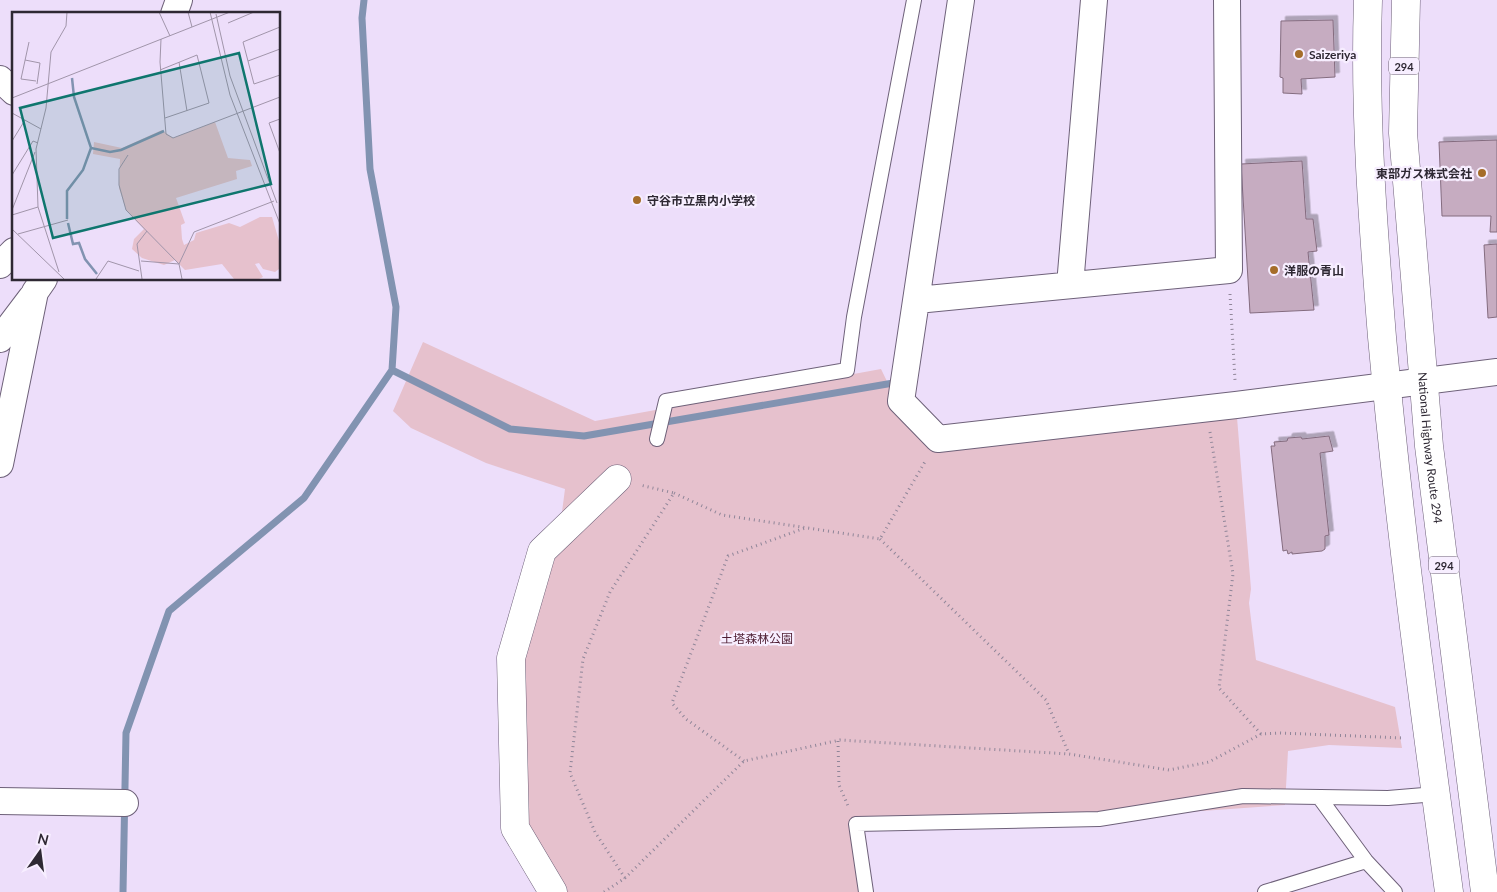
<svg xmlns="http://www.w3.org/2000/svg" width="1497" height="892" font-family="Lato,'Noto Sans JP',sans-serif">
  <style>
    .green { fill: #e6c1cd }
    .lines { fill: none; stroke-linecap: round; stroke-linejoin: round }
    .stream { stroke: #8293b1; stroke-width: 7 }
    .building { fill: #c6acc1; stroke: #846c7f; filter: url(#shadow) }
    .service-casing { stroke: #6e6179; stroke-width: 16 }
    .minor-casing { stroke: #6e6179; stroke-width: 28 }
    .tertiary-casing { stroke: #6e6179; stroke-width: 29 }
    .trunk-casing { stroke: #6e6179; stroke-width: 29 }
    .path { stroke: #908699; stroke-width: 3; stroke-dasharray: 1 4; stroke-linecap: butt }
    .service { stroke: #fff; stroke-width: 14 }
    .minor { stroke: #fff; stroke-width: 26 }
    .tertiary { stroke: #fff; stroke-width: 28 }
    .trunk { stroke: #fff; stroke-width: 28 }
    .poi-dot { fill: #a56d2a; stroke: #f7eeff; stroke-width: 2 }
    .labels { text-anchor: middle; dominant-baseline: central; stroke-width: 4.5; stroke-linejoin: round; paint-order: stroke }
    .shield { fill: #f7eeff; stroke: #6a6370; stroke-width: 1 }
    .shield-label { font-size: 11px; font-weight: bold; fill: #2e2833 }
    .poi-label { font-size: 12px; font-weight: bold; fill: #2e2833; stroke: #f7eeff; text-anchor: start }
    .street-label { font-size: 12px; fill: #2e2833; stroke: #f7eeff }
    .park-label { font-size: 12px; fill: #4e1d32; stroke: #f7eeff }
    .inset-river { fill: none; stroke: #8293b1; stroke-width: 2.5 }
    .inset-road { fill: none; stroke: #a195aa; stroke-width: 1 }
    .view { fill: #0f766e; fill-opacity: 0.15; stroke: #0f766e; stroke-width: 2.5 }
    .inset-edge { fill: none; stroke: #2e2833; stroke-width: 2.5 }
  </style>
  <defs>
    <filter id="shadow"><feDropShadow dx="4.5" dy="-4.5" stdDeviation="0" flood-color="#0004"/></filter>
  </defs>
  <rect width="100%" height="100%" fill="#eddefa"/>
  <!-- green -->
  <path class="green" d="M423,342L595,421L881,369L897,402L938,439L1236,405L1251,589L1249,603L1256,660L1395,707L1402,748L1329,745L1288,751L1285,805L1033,823L857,830L865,892H553L515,828L512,673L559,535L565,489L486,463L411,428L393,411Z"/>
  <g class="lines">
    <!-- stream -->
    <path class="stream" d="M364,0L362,18L370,169L396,307L392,370L510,429L584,436L899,382
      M123,892L126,733L169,611L304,498L392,370"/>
  </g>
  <!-- building -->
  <path class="building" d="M1333,20L1335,77L1301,79L1302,94L1283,93V78L1280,77L1281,21Z
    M1497,140V232H1490L1491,216H1442L1439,142Z
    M1302,161L1306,219H1313L1317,251L1308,252L1314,310L1250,313L1241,164Z
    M1497,244V317L1488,318L1484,245Z
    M1329,436L1333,451L1320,453L1329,535L1325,536V549L1322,551L1292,554V552L1288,554L1287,550L1283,551L1271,446H1275L1274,442L1287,441L1288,438L1301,437L1302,439Z"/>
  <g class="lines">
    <defs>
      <path id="service" d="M657,439L666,401L847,370L854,317L914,0
        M1319,797L1366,861L1395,892
        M866,892L856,824L1099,819L1243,796L1388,798L1436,794
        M1265,892L1366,861"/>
      <path id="minor" d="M961,0L901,401L938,439L1236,405L1497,372
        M174,14L179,0
        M0,79L14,92
        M0,265L14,251
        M1070,285L1094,0
        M917,300L1229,270L1227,0
        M0,339L31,298
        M0,464L35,292L44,279
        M0,801L125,803"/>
      <path id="tertiary" d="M553,892L515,828L511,658L542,551L617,479"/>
      <g id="trunk">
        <path d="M1368,0C1364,112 1373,225 1382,337C1399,523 1424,708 1449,892"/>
        <path id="s1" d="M1406,0L1403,133L1429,446L1485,892"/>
      </g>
    </defs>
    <!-- service casing -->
    <use href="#service" class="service-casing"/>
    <!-- minor casing -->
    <use href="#minor" class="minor-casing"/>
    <!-- tertiary casing -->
    <use href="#tertiary" class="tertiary-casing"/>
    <!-- trunk casing -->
    <use href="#trunk" class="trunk-casing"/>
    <!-- path -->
    <path class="path" d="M1230,294L1235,380
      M1210,432L1233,574L1219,688L1261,734
      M674,493L722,515L880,539L926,460
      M880,539L1046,700L1069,754
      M838,741L839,785L849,808
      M744,761L686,719L672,703L728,556L805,528
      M625,878L595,832L570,773L583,659L610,592L674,493L640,485
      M604,892L625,878L744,761L840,740L1069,754L1169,770L1209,762L1261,734L1280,733L1404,738"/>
    <!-- service -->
    <use href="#service" class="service"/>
    <!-- minor -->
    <use href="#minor" class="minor"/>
    <!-- tertiary -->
    <use href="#tertiary" class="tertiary"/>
    <!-- trunk -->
    <use href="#trunk" class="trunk"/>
  </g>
  <!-- markers -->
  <g class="poi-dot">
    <circle cx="1299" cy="54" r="5"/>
    <circle cx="1482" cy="173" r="5"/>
    <circle cx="637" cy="200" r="5"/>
    <circle cx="1274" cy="270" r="5"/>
  </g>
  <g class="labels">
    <!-- shield labels -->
    <g class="shield">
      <rect x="1389" y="57.5" width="30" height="17" rx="4"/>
      <rect x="1429" y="556.5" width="30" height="17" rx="4"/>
    </g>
    <g class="shield-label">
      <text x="1404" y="66">294</text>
      <text x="1444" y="565">294</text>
    </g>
    <!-- poi labels -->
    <g class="poi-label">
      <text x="1309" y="54">Saizeriya</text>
      <text x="1472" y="173" text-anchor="end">東部ガス株式会社</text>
      <text x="647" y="200">守谷市立黒内小学校</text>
      <text x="1284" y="270">洋服の青山</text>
    </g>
    <!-- street labels -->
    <g class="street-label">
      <text stroke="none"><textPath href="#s1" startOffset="449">National Highway Route 294</textPath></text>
    </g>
    <!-- park labels -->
    <g class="park-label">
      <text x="757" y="638">土塔森林公園</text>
    </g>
  </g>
  <!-- overview -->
  <g transform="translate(12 12)">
    <rect width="268" height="268" fill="#eddefa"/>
    <path d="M203,110L216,146L238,148L240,154L224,159L225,167L164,186L173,211L169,213L170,227L172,233L182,228L184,221L217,211L228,215L248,205H260L267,229V257L263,260L251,257L247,251L243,252L251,265L247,267H222L210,252L173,258L163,248L152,253L130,246L120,237L122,227L132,217L114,198L107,176L108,147L81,142L82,130L110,136L150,118L161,126Z" fill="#e6c1cd"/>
    <path class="inset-river" d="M60,66L62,85L79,136L98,140L109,138L152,119M55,207V179L71,158L79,136M56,211L61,232L67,231L73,247L85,262"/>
    <path class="inset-road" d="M147,0L158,24M176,0L180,15M198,0L218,83L268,212M204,2L218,64L265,191M216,11L242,0M268,15L231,30L242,72L268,63M149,27L148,50L154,122L161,126L268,85M17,30L9,67L24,69M13,48L28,51L25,72M236,49L268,37M167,50L175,99M148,58L185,43L197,91L153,106M0,86L218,0M0,101L29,117M268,107L257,111L268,141M0,129L13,108M116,143L107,157V173L114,198L167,252L170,267M0,163L21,129L26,131M0,198L23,140M0,203L26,195M0,217L52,267M6,222L56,208M129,249L167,252L182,220L262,189M47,260L26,195L24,137L34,96L39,40L54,14L55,0M84,267L96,249L127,259M130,267L125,232L135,219"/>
    <path class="view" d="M227,41L259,172L41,226L8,96Z"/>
    <rect width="268" height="268" class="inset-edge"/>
  </g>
  <!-- north arrow -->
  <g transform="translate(40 852) rotate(14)" stroke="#f7eeff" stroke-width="4" paint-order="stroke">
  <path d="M0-4L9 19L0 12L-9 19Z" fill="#2e2833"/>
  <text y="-8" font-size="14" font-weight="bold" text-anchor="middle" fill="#2e2833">N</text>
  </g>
</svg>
